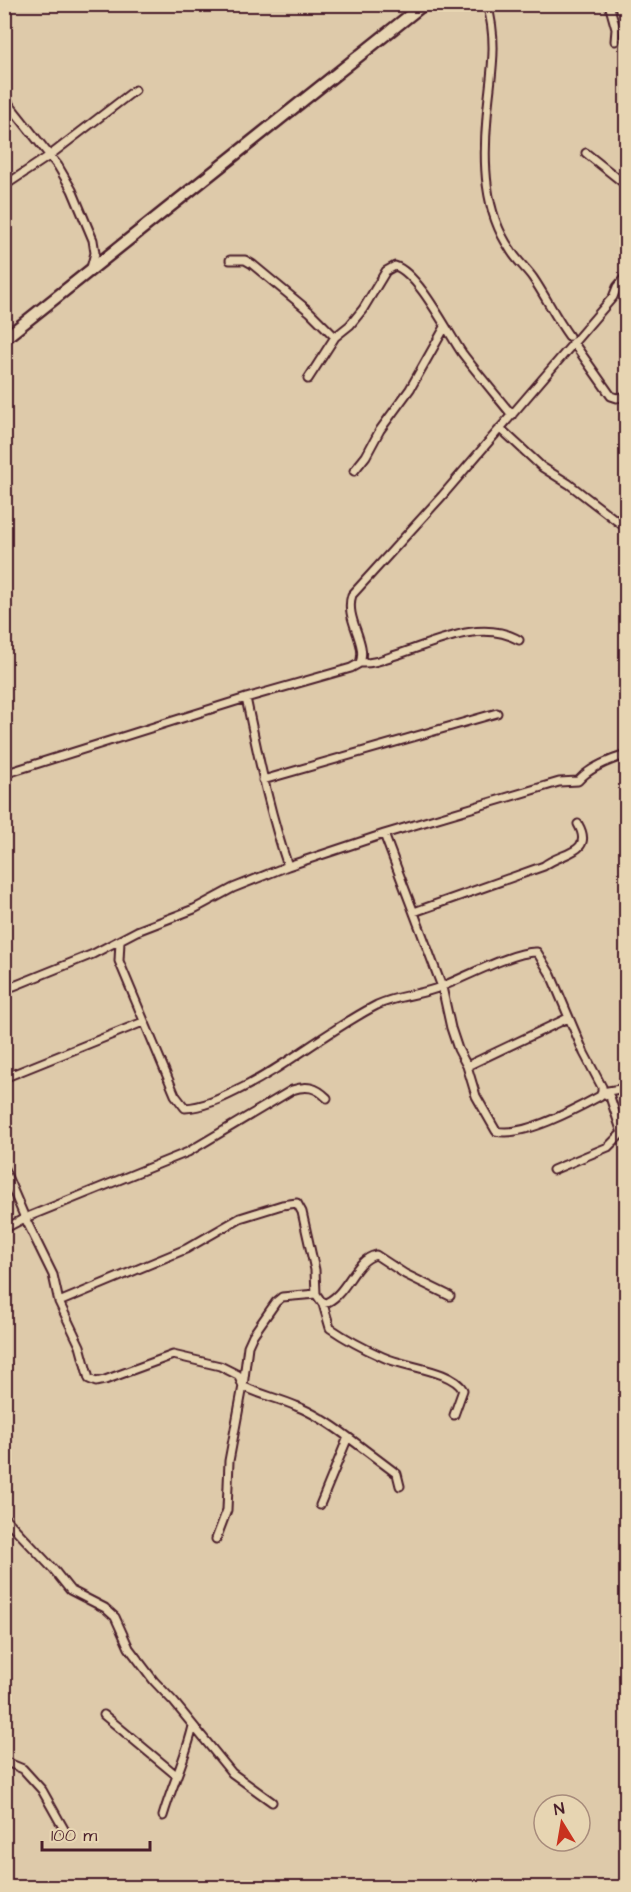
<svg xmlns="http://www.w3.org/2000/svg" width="631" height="1892" font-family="'Architects Daughter',sans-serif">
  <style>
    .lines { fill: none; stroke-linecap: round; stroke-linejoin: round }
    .street-casing { stroke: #4a1f2b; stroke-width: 11 }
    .primary-casing { stroke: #4a1f2b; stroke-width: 15 }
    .street { stroke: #e7d5b2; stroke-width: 7 }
    .primary { stroke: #e7d5b2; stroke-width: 10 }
  </style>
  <rect width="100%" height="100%" fill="#decaaa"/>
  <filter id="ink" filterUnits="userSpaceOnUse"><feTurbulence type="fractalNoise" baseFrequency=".0167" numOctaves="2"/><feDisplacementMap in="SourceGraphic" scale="12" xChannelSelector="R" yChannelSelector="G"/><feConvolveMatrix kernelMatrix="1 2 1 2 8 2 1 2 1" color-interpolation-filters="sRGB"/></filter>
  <g filter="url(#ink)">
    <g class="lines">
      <defs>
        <path id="street" d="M487,4C499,45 490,77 487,117C483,162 484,211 510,249C516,260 526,268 533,278C546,297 555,317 569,336
          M609,4L616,29L615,41
          M4,98L58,166L72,190L93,240L95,253L91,268
          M586,153L626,185
          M4,186L49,156L135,90
          M230,260H245L252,264L310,312L335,337
          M573,342L611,396L617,398L626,396
          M308,379L335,337L350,325L363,309L386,271L395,266C418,273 447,331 462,353C478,374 495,394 512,415
          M500,428L542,467L569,484L626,528
          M354,471L366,456L380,430L410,389L445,327
          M360,663C373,664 384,659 396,655C434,643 481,618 519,640
          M246,698C258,754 269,811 288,866
          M4,774L246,698L351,668L360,663C368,642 344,619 352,595L442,496L613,297L617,287L626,276
          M263,780L497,713
          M384,834L442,987L451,1028L458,1049L467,1066L476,1096L496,1131C522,1138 576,1109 600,1096L602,1092L626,1088
          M414,912L544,866C561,852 595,854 578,824
          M120,941L119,961L175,1095L185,1108C203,1107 220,1099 236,1091C286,1067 328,1030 377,1005C398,995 422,995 443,986C466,977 514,951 537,952L551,975L584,1053L602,1087V1092L610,1097L622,1133L608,1147L553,1170
          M4,990L93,954L137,931L194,909L233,888L288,866L384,834L559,782L578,781C590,767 609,760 626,755
          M467,1066L568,1018
          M4,1078L143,1022
          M4,1169L25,1218L53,1275L59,1302L80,1346L89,1379L96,1382L105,1380L173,1355L220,1366L238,1375L243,1386C260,1395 278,1398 296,1406C314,1413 332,1425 348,1437L320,1505
          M4,1229L25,1218L188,1152L292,1090C307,1085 316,1087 327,1098
          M59,1302L186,1249L240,1218L282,1205L297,1203L302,1212L315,1270L316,1294L323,1304L330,1328C346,1339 365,1349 383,1357C404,1367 452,1370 463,1390L454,1415
          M323,1304C347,1297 353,1260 376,1255L405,1274L450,1296
          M348,1437L397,1474L400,1486
          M4,1517L54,1570L70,1590L105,1608L115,1617L129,1648L154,1681L174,1702L232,1773L272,1802
          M216,1539L227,1510L229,1461L243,1386L248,1346L253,1335L276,1302L282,1297L316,1294
          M104,1715L176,1775
          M4,1761L23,1769L42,1790L65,1831
          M163,1816C172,1785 186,1757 193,1726"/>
        <path id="primary" d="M4,339L424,4"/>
      </defs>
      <!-- street casing -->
      <use href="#street" class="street-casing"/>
      <!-- primary casing -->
      <use href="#primary" class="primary-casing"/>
      <!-- street -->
      <use href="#street" class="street"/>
      <!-- primary -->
      <use href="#primary" class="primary"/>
    </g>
  </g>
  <!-- margin -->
  <rect width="631" height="1892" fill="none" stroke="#e7d5b2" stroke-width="24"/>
  <rect x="12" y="12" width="607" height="1868" fill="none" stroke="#4a1f2b" stroke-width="2" filter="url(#ink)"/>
  <!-- north arrow -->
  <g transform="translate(562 1823) rotate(349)"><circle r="28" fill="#e7d5b2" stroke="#a88c7c" stroke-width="1.5"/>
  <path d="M0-4.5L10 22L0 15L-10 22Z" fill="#c8321e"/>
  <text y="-9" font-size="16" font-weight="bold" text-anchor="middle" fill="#4a1f2b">N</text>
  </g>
  <!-- scale -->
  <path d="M42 1841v9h108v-9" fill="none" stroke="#4a1f2b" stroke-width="3"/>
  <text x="51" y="1841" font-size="18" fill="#4a1f2b" stroke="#e7d5b2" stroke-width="4.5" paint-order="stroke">100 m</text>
</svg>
